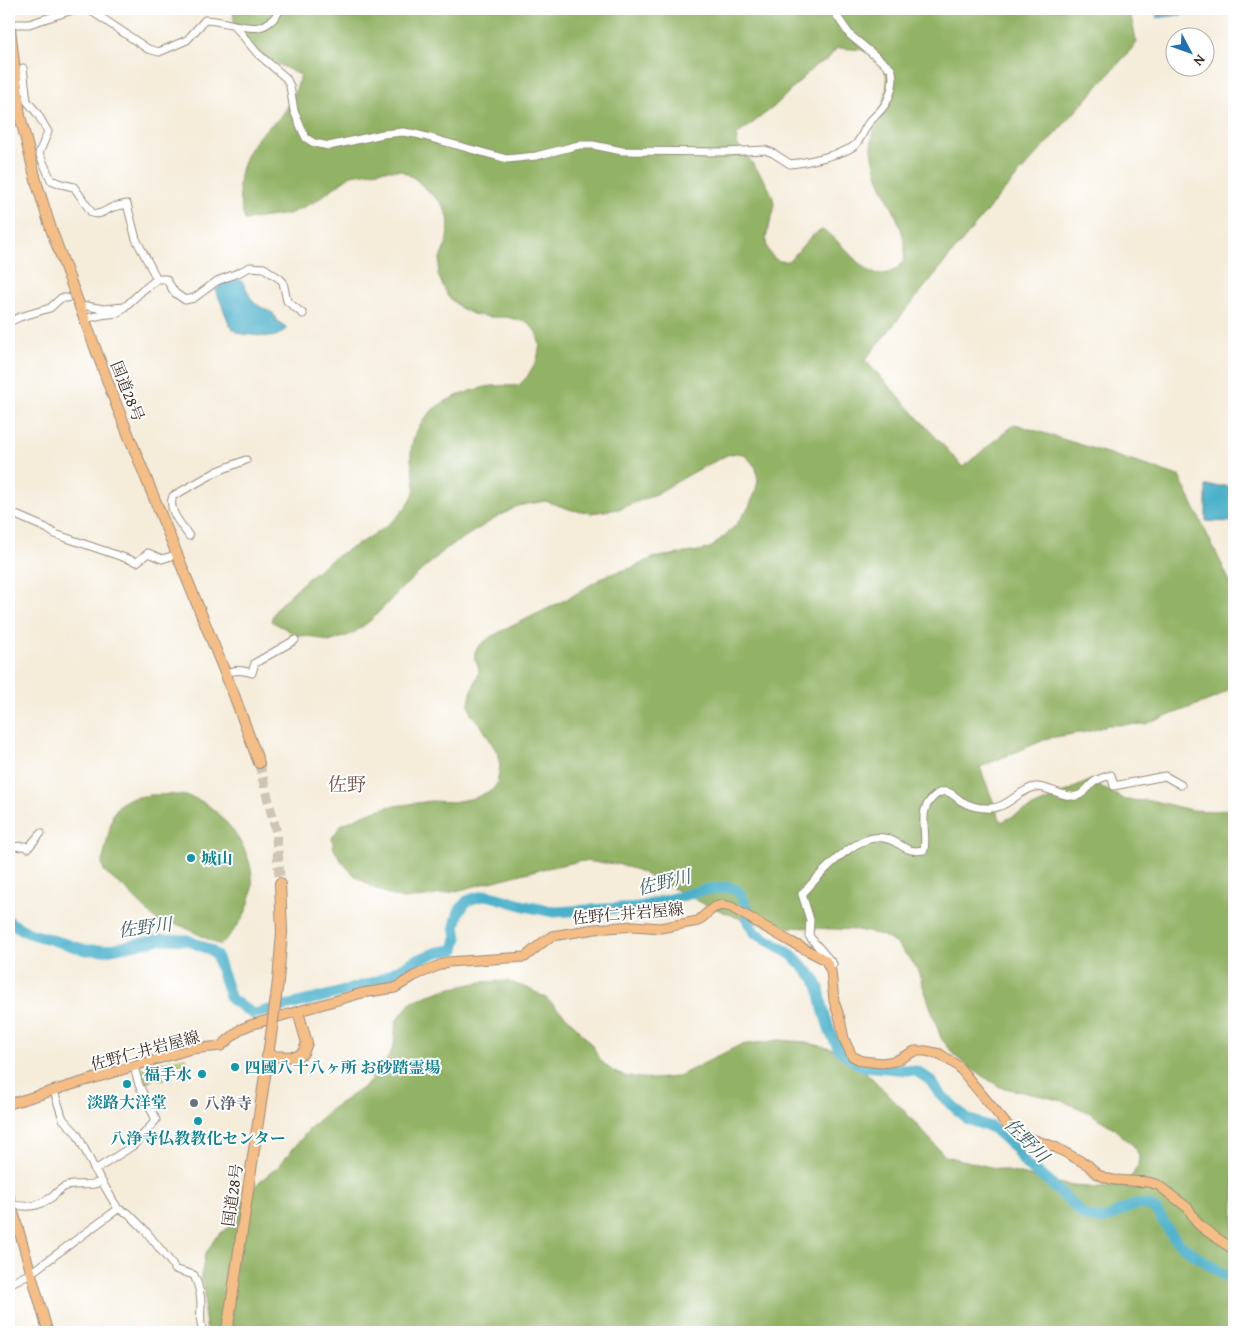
<svg xmlns="http://www.w3.org/2000/svg" width="1243" height="1341" font-family="'Gentium Book Plus','Noto Serif JP',serif">
  <style>
    .green { fill: #b9cf73; stroke: #7a7c48 }
    .forest { fill: #92b265; stroke: #666e42; fill-rule: evenodd }
    .water { fill: #4cb1cb; stroke: #446e74 }
    .lines { fill: none; stroke-linecap: round; stroke-linejoin: round }
    .river { stroke: #4cb1cb; stroke-width: 11 }
    .highway-tunnel { stroke: #d0c5b4; stroke-width: 10; stroke-dasharray: 10 5; stroke-linecap: butt }
    .minor-casing { stroke: #988b7c; stroke-width: 9 }
    .major-casing { stroke: #988b7c; stroke-width: 11 }
    .highway-casing { stroke: #988b7c; stroke-width: 12 }
    .minor { stroke: #fff; stroke-width: 7 }
    .major { stroke: #f6be87; stroke-width: 9 }
    .highway { stroke: #f6be87; stroke-width: 10 }
    .highway-bridge-casing { stroke: #988b7c; stroke-width: 12; stroke-linecap: butt }
    .highway-bridge { stroke: #f6be87; stroke-width: 10 }
    .culture-dot { fill: #0f9aa8; stroke: #fff; stroke-width: 2 }
    .worship-dot { fill: #6b7280; stroke: #fff; stroke-width: 2 }
    .labels { text-anchor: middle; dominant-baseline: central; stroke-width: 4; stroke-linejoin: round; paint-order: stroke }
    .street-label { font-size: 16px; fill: #3b2a1e; stroke: #fff }
    .culture-label { font-size: 16px; font-weight: bold; fill: #0d838f; stroke: #fff; text-anchor: start }
    .worship-label { font-size: 16px; font-weight: bold; fill: #5b616d; stroke: #fff; text-anchor: start }
    .water-label { font-size: 18px; font-style: italic; fill: #426063; stroke: #fff }
    .quarter-label { font-size: 19px; fill: #755649; stroke: #fff }
  </style>
  <rect width="100%" height="100%" fill="#fff"/>
  <filter id="ink" filterUnits="userSpaceOnUse"><feTurbulence type="fractalNoise" baseFrequency=".02" numOctaves="2"/><feDisplacementMap in="SourceGraphic" scale="10" xChannelSelector="R" yChannelSelector="G"/><feConvolveMatrix kernelMatrix="1 2 1 2 8 2 1 2 1" color-interpolation-filters="sRGB"/></filter>
  <filter id="wash" filterUnits="userSpaceOnUse"><feTurbulence type="fractalNoise" baseFrequency=".0096" numOctaves="4" result="noise"/><feDisplacementMap in="SourceGraphic" scale="20" xChannelSelector="R" yChannelSelector="G"/><feGaussianBlur stdDeviation="1.12" result="paint"/><feColorMatrix in="noise" values="0 0 0 0 0 0 0 0 0 0 0 0 0 0 0 0 0 1.4 0 .05"/><feComposite in="paint" operator="in"/></filter>
  <g filter="url(#wash)">
    <rect width="100%" height="100%" fill="#f5ecda"/>
    <!-- green -->
    <path class="green" d="M184,1057L190,1063L185,1067L181,1063L162,1081L156,1076L148,1083L141,1075L140,1069Z"/>
    <!-- forest -->
    <path class="forest" d="M234,9H1129L1137,43L994,202L865,360L963,467L1015,424L1179,476L1234,590V683L1227,691L1215,698L1146,724L1108,725L1091,731L1049,738L980,767L1001,822L1091,780L1110,792L1125,800L1154,801L1191,810L1217,811L1234,808V1332H418L410,1326L403,1325L394,1332H207L204,1311L205,1290L201,1277L205,1255L216,1237L233,1224L237,1207L260,1181L278,1167L312,1126L331,1109L364,1087L384,1064L391,1053L394,1045L396,1021L412,1001L447,989L482,982L507,981L530,989L546,998L570,1020L591,1044L602,1062L614,1072L628,1077L654,1079L677,1077L740,1045L779,1040L805,1042L835,1050L854,1060L899,1105L945,1156L1049,1181L1073,1186L1101,1188L1119,1185L1131,1177L1138,1166L1139,1156L1134,1146L1112,1127L1088,1112L1060,1100L1000,1087L973,1070L956,1057L941,1038L917,968L898,945L882,935L857,930L767,926L736,917L702,903L637,870L617,864L581,861L537,870L452,892L425,897L403,899L390,895L374,888L354,875L342,862L334,849L332,838L341,825L368,813L387,807L431,801L453,802L475,798L492,790L497,784L498,778L500,765L497,752L482,727L471,714L469,704L471,693L479,672L478,665L475,660V652L478,647L492,636L569,598L605,576L634,567L652,558L699,551L712,547L736,525L749,507L755,493L758,481L756,468L749,459L743,454L736,453L727,455L694,472L654,495L619,509L591,513L572,510L545,501L518,506L494,519L447,548L403,587L370,621L352,634L329,642L314,637L297,635L271,621C275,606 283,602 293,592C305,581 317,569 331,560C352,546 376,536 395,519C401,513 410,503 413,495C418,482 410,467 411,454C411,436 422,419 435,408C450,397 473,389 492,386C500,385 510,386 518,386L527,377L537,360L540,345L536,332L529,323L506,317H489L473,314L462,309L448,297L438,275L440,258L446,245L449,225L448,216L441,203L414,178L400,170H385L351,175L316,201L289,214L245,220C233,186 239,157 264,131C269,126 276,122 281,116C291,105 296,89 301,75C293,72 288,69 280,65C255,51 231,44 234,9ZM837,48L867,50C872,55 880,60 883,66C896,89 875,118 872,140C871,151 874,160 876,170C881,194 926,253 893,271C865,286 845,240 822,230C808,236 801,249 790,260C784,262 778,262 773,257C755,239 779,218 773,198C767,180 749,159 737,144V135L775,106L816,65L827,60Z
      M149,795C166,795 184,793 199,800C211,806 221,816 230,827C263,868 259,910 220,945L182,926L157,921L127,890L105,873L102,864L113,814L120,804L129,799Z"/>
    <!-- water -->
    <path class="water" d="M1156,9H1186L1187,14L1157,18Z
      M238,278C247,284 247,294 253,301C255,305 269,311 273,313L277,321L286,327V329L278,335L272,337L241,334L236,332L230,326L216,290L221,284Z
      M1206,486H1227L1234,489V522L1206,521Z"/>
    <g class="lines">
      <!-- river -->
      <path class="river" d="M9,921L11,923L29,933L86,950H106L161,939L187,940L210,950L216,955L231,999L253,1014L334,994L378,981L414,961L438,952L454,950L457,938L455,926L459,911L467,901L475,898L487,895L525,906L554,912L640,907L704,890L728,887L736,890L741,895L748,910V922L754,932L792,955L814,978L819,988L823,1009L830,1032L840,1050L853,1061L864,1066L916,1071L930,1080L939,1093L967,1119L993,1128L1014,1147L1027,1166L1047,1180L1085,1216L1103,1220C1118,1214 1129,1202 1146,1205C1160,1207 1166,1231 1176,1240C1193,1257 1217,1266 1234,1284"/>
    </g>
  </g>
  <g filter="url(#ink)">
    <g class="lines">
      <!-- highway-tunnel -->
      <path class="highway-tunnel" d="M259,763L276,831L280,883"/>
      <defs>
        <path id="minor" d="M85,9L90,10L148,49L159,52L187,40L205,20C233,20 263,43 280,9
          M9,24H29L76,9
          M234,25L257,53L286,78L290,86L294,111L302,130L306,138L314,143L329,146L383,134L403,132L416,134L507,159L536,156L579,145H593L622,151L725,152L765,150L773,153L790,164C803,163 844,154 854,146C860,141 862,134 866,127C870,119 879,114 884,106C890,98 896,79 891,69L850,35L832,9
          M23,68L27,101L37,113L48,132L39,153L51,180L61,184L74,187L92,213C101,216 105,210 113,207C117,206 122,205 127,204L136,239L157,279
          M87,306L103,309L124,307
          M84,319L101,315L118,313L143,290L157,279H166L175,293L185,300L194,298L217,281L238,273L250,267L264,268L280,279L283,282L287,301L303,314
          M9,322L20,317L50,308L61,298H67
          M9,512L46,528L55,534L137,562L148,553L162,559L178,554
          M189,536C181,524 167,510 173,496L218,471L246,460
          M225,674C235,669 242,670 252,673L255,663L295,640
          M9,847L25,846L28,848L41,833
          M829,968L833,964L809,936L810,920L802,894C820,875 855,833 884,838C901,841 904,854 924,850C928,828 915,810 937,794C940,792 944,791 948,792C953,794 957,798 961,801C968,805 978,808 986,808C1008,810 1017,790 1035,787C1049,786 1062,798 1076,796C1084,795 1088,786 1094,782C1100,778 1105,777 1111,775L1114,786L1165,776L1181,785
          M54,1091L63,1119L77,1134L95,1170L118,1209L128,1213L144,1229L173,1265L174,1269L194,1275C198,1284 201,1294 201,1304C201,1314 199,1322 203,1332
          M95,1170L134,1145L156,1120L139,1085L134,1067
          M11,1205C29,1207 36,1208 52,1197C58,1192 60,1188 67,1186C79,1183 91,1187 101,1182
          M9,1284L31,1273L118,1209"/>
        <path id="major" d="M9,1104L191,1049L221,1046L241,1029L250,1025L362,993L395,988L414,976L447,962L525,957L542,943L552,936L595,929L634,926L660,928L698,921L713,908L721,905L731,907L791,942L820,957L826,961L831,971L834,1001L840,1019L844,1039L852,1056L862,1061L882,1063L895,1061L915,1051H926L940,1054L958,1066L1007,1125L1026,1137L1055,1147L1088,1165L1097,1174L1106,1178L1114,1180L1148,1182L1158,1185L1188,1208L1197,1223L1204,1229L1234,1250
          M9,1196L48,1332"/>
        <path id="highway" d="M9,19L20,116L37,184L51,229L116,404L234,695L259,763
          M278,981L282,932L280,883
          M267,1056L296,1057L303,1053L307,1043L298,1012
          M227,1332L272,1028"/>
      </defs>
      <!-- minor casing -->
      <use href="#minor" class="minor-casing"/>
      <!-- major casing -->
      <use href="#major" class="major-casing"/>
      <!-- highway casing -->
      <use href="#highway" class="highway-casing"/>
      <!-- minor -->
      <use href="#minor" class="minor"/>
      <!-- major -->
      <use href="#major" class="major"/>
      <!-- highway -->
      <use href="#highway" class="highway"/>
      <defs>
        <path id="highway-bridge" d="M272,1028L278,981"/>
      </defs>
      <!-- highway-bridge casing -->
      <use href="#highway-bridge" class="highway-bridge-casing"/>
      <!-- highway-bridge -->
      <use href="#highway-bridge" class="highway-bridge"/>
    </g>
  </g>
  <!-- markers -->
  <g class="culture-dot">
    <circle cx="191" cy="858" r="5"/>
    <circle cx="235" cy="1067" r="5"/>
    <circle cx="202" cy="1074" r="5"/>
    <circle cx="127" cy="1084" r="5"/>
    <circle cx="198" cy="1121" r="5"/>
  </g>
  <circle class="worship-dot" cx="194" cy="1103" r="5"/>
  <g class="labels">
    <!-- street labels -->
    <g class="street-label">
      <text transform="translate(128 391) rotate(68)">国道28号</text>
      <text transform="translate(628 913) rotate(-5)">佐野仁井岩屋線</text>
      <text transform="translate(145 1050) rotate(-15)">佐野仁井岩屋線</text>
      <text transform="translate(232 1195) rotate(-82)">国道28号</text>
    </g>
    <!-- culture labels -->
    <g class="culture-label">
      <text x="201" y="858">城山</text>
      <text x="245" y="1067">四國八十八ヶ所 お砂踏霊場</text>
      <text x="192" y="1074" text-anchor="end">福手水</text>
      <text x="127" y="1102" text-anchor="middle">淡路大洋堂</text>
      <text x="198" y="1138" text-anchor="middle">八浄寺仏教教化センター</text>
    </g>
    <!-- worship labels -->
    <g class="worship-label">
      <text x="204" y="1103">八浄寺</text>
    </g>
    <!-- water labels -->
    <g class="water-label">
      <text transform="translate(664 882) rotate(-14)">佐野川</text>
      <text transform="translate(145 927) rotate(-7)">佐野川</text>
      <text transform="translate(1027 1140) rotate(45)">佐野川</text>
    </g>
    <!-- quarter labels -->
    <g class="quarter-label">
      <text x="347" y="784">佐野</text>
    </g>
  </g>
  <!-- margin -->
  <rect width="1243" height="1341" fill="none" stroke="#fff" stroke-width="30"/>
  <!-- north arrow -->
  <g transform="translate(1190 52) rotate(131)"><circle r="24" fill="#ffffff" stroke="#b1aaa5"/>
  <path d="M0-4L9 19L0 12L-9 19Z" fill="#1f6fb2"/>
  <text y="-8" font-size="14" font-weight="bold" text-anchor="middle" fill="#3b2a1e">N</text>
  </g>
</svg>
